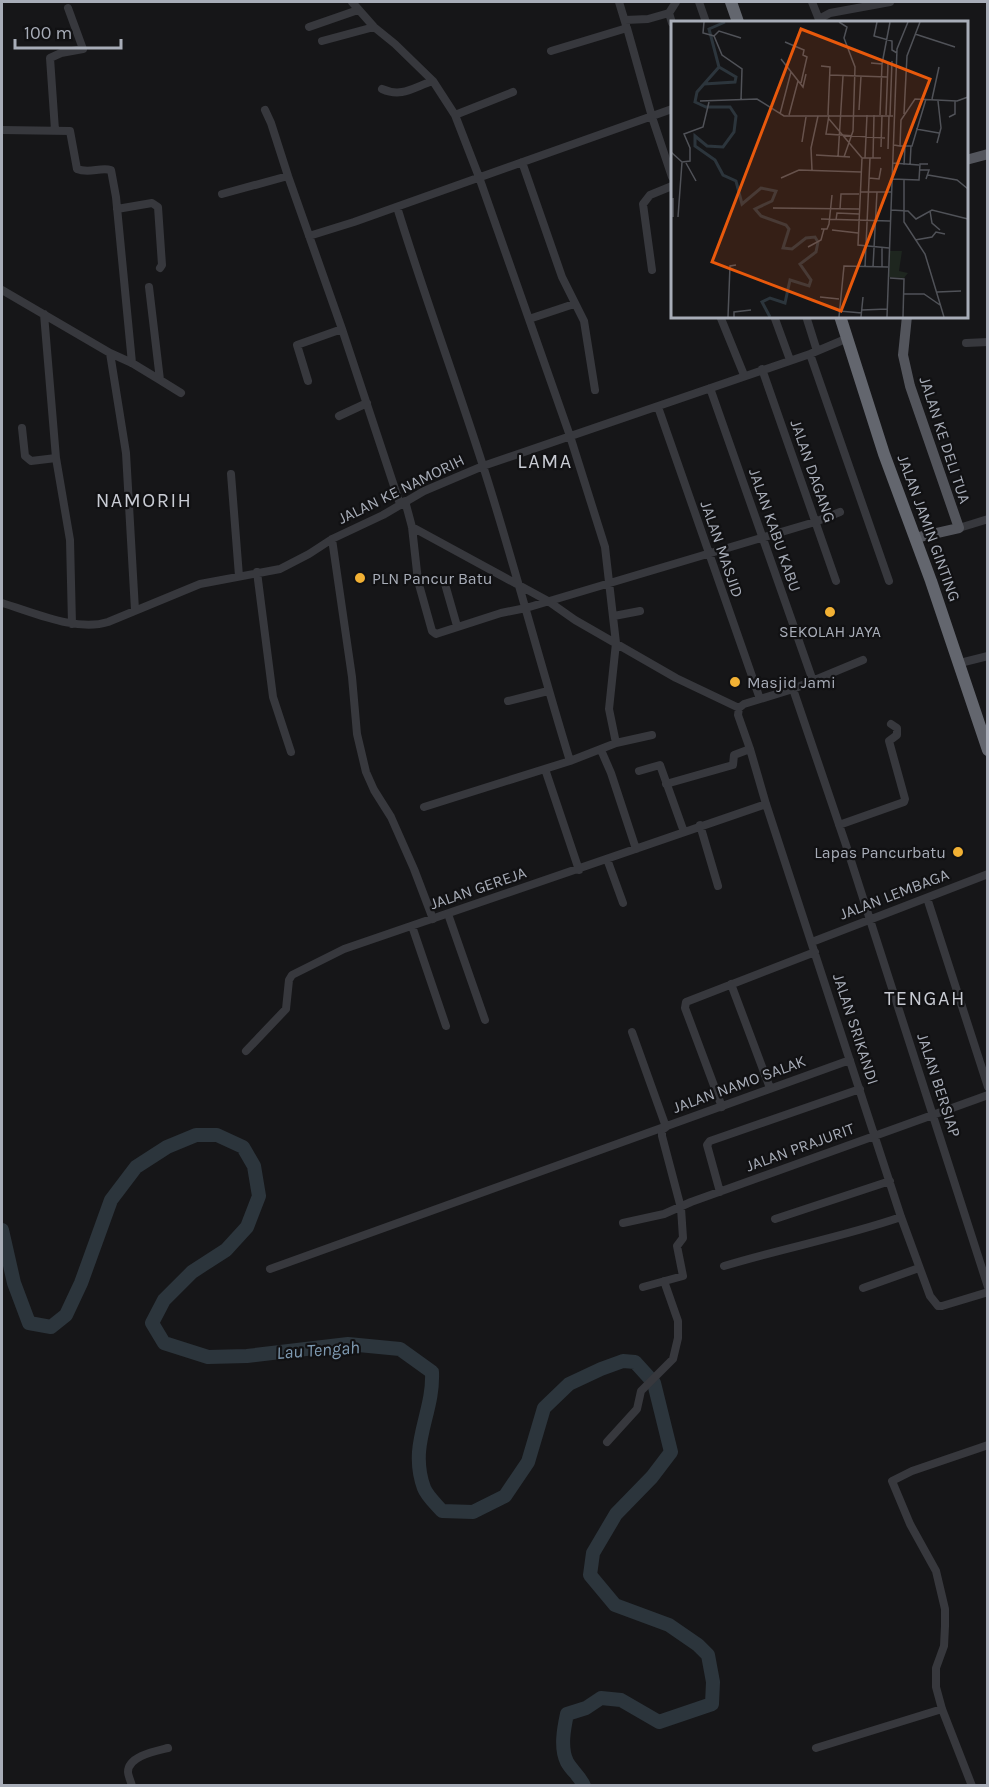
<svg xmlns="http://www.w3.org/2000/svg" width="989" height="1787" viewBox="0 0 989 1787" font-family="Karla,sans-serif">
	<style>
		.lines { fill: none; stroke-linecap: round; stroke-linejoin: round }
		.river { stroke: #2c353c; stroke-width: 14 }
		.minor { stroke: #37383d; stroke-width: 8 }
		.major { stroke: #53555c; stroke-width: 10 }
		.highway { stroke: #63666e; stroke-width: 12 }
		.poi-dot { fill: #f2b134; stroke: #111113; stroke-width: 2 }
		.labels { text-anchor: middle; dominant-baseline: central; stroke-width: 4.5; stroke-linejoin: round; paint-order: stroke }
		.street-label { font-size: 16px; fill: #a8adb8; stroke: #111113 }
		.poi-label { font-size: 16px; fill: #a8adb8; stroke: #111113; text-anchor: start }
		.water-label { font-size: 18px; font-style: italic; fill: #7f9bb3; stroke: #111113 }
		.quarter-label { font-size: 20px; letter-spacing: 1.5px; fill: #c9ccd4; stroke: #111113 }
		.inset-river { fill: none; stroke: #2c353c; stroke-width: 3 }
		.inset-road { fill: none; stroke: #505258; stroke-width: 1.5 }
		.view { fill: #e8590c; fill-opacity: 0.15; stroke: #e8590c; stroke-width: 3 }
		.inset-edge { fill: none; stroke: #a8adb8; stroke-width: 3 }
	</style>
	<rect width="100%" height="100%" fill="#161618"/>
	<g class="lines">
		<path class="river" d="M2 1230 14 1283 29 1323 51 1327 66 1315 81 1283 111 1200 136 1167 167 1147 196 1135H217L243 1147 254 1166 259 1196 247 1227 226 1250 192 1272 164 1300 152 1323 164 1343 208 1357 247 1356 348 1344 400 1349 432 1372C434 1414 408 1444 424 1488 427 1496 436 1504 442 1511L473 1512 505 1496 528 1462 544 1408 569 1384 601 1369 623 1361 635 1362 654 1383 671 1452 652 1477 616 1514 593 1553 590 1575 615 1605 669 1625 698 1645 708 1655 713 1682 712 1704 659 1722 621 1700 601 1698 586 1708 567 1714C564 1728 560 1748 567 1762 572 1771 580 1776 584 1786"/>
		<path class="minor" d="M352 2 374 27 395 44 433 81 455 115 479 177 570 436 605 547 616 643 609 709 616 743
			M619 2 626 25
			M699 2 706 22
			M812 2 820 22
			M669 13 672 23
			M819 19 830 13 890 2
			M625 20 648 19 669 13 676 2
			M309 27 358 10
			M322 41 374 27
			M551 51 627 28 652 117 672 177
			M382 89C402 98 414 87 433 81
			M265 110 271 123 288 176
			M455 115 513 92
			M2 130 70 131 77 169C89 174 100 167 111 170L116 197 132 363
			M55 130 50 58 61 53 83 49 68 8
			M522 162 562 277 584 321 595 390
			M222 194 288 176 342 329 400 504
			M397 207C424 295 456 381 484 469 515 566 540 664 570 761
			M117 209 152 203 158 207 162 265 160 268
			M309 236 354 222 672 109
			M652 270 643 204 650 195 672 186
			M2 290 110 353 132 363 160 380 149 287
			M44 314 56 458 70 540 72 624
			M720 316 744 375
			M774 316 790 360
			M806 316 817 351
			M529 319 574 304
			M966 343 988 342
			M110 353 126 453 135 610
			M810 354 889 581
			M762 369 836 581
			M160 380 181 393
			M308 381 297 345 342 329
			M710 388 813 681
			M658 407 760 699
			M339 416 367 403
			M22 428 25 456 31 461 56 458
			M231 474 239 576
			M405 501 412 527 418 581 432 631 436 634 501 613 526 608 815 522 840 512
			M412 527 548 601 575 620 676 678 739 708 744 704 793 689 863 660
			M959 528 988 519
			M332 539 352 677 357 734 366 772 374 790 391 817 414 869 433 919
			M257 572 273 697 291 752
			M445 584 457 626
			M2 603C33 612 76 632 108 622L200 584 280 569 309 554 332 539 383 515 424 491 483 466 810 354 848 338
			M614 616 640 611
			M960 663 988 656
			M793 689 846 845 988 1287
			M508 701 548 691
			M739 708 738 715 750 749 766 804 901 1217 930 1296 938 1306H942L988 1292
			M601 750 611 773 636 849
			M545 769 579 870
			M639 771 660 765 684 832
			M666 784 733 765 734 755 750 749
			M424 807 570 761 616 743 652 735
			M700 825 718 886
			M839 825 904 802 905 799 889 741 897 735V728L891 724
			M607 859 623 903
			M927 898 988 1087
			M448 914 485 1020
			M412 926 446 1026
			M812 942 988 874
			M731 984 770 1088
			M632 1032 666 1127
			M246 1051 286 1009 289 980 292 975 344 949 766 804
			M722 1107 685 1008 686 1002 815 952
			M720 1192 707 1145 710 1141 860 1089
			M775 1219 890 1181
			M623 1223 664 1214 691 1202 988 1095
			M724 1266C783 1248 843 1237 901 1217
			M270 1269 850 1060
			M643 1287 683 1276 677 1246 683 1238 681 1208 662 1136V1130L666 1127
			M863 1288 919 1268
			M607 1442 637 1409 641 1391 673 1359 678 1338V1321L664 1281
			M816 1748 942 1709
			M132 1786C131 1781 128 1776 128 1772 128 1756 156 1751 168 1748
			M972 1786 942 1709 936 1687V1668L944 1646 945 1626V1609L936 1571 910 1524 892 1481 912 1471 988 1445"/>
		<path class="major" d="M966 160 988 154
			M907 316 903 355 910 386 959 528 915 538"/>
		<path class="highway" d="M731 2 738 22
			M840 316 884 454 931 581 988 750"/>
	</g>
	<g class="poi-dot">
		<circle cx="360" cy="578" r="6"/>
		<circle cx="830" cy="612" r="6"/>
		<circle cx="735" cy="682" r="6"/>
		<circle cx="958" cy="852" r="6"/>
	</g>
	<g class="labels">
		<g class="street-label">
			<text transform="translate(945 440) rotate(72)">JALAN KE DELI TUA</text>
			<text transform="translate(813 471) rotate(71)">JALAN DAGANG</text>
			<text transform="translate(401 489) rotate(-26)">JALAN KE NAMORIH</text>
			<text transform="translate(929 528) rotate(70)">JALAN JAMIN GINTING</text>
			<text transform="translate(775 530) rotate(71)">JALAN KABU KABU</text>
			<text transform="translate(722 549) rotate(71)">JALAN MASJID</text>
			<text transform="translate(478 888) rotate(-19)">JALAN GEREJA</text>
			<text transform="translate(894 894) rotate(-21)">JALAN LEMBAGA</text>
			<text transform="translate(856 1029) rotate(72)">JALAN SRIKANDI</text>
			<text transform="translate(739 1084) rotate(-20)">JALAN NAMO SALAK</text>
			<text transform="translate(939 1085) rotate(72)">JALAN BERSIAP</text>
			<text transform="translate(800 1147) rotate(-20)">JALAN PRAJURIT</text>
		</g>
		<g class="poi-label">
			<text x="372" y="578">PLN Pancur Batu</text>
			<text x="830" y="631" text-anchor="middle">SEKOLAH JAYA</text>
			<text x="747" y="682">Masjid Jami</text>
			<text x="946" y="852" text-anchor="end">Lapas Pancurbatu</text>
		</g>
		<g class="water-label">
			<text transform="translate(318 1350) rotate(-4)">Lau Tengah</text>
		</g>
		<g class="quarter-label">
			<text x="545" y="461">LAMA</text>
			<text x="144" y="500">NAMORIH</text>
			<text x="925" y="998">TENGAH</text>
		</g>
	</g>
	<g transform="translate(671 21)">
		<rect width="297" height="297" fill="#161618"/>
		<path d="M219 230H231L228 250 237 252 233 257 218 256Z" fill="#1e261f"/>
		<path class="inset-river" d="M54 1 38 8 48 46 26 71 24 81 35 86H59L65 95 63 111 52 126 36 125 24 115V125L44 139 52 154 65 160 71 183 90 167 105 170 101 180 84 188 90 195 115 204 118 208 112 227 121 228 135 217 144 216 147 221 145 231 129 243 140 259 138 265 119 259 114 282 99 277 91 281 99 296M33 63 64 61 65 56 48 46"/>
		<path class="inset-road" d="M33 1 32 12 43 15 51 34 71 48 70 79M168 1 176 6 173 17 184 46 182 110 173 136M206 1 203 15 221 20V29L226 32M244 13 284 26M43 15 48 10 70 17M114 21 133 29 132 34 136 36 130 62M110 38 132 66 135 53M200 42 211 43 209 94M211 43 219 1M150 45 159 46 157 94M159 54 216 56M261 78 268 46M29 80 86 78 113 95H222M188 89 190 55M109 93 120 51M233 93 236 35 249 1M118 94 127 60M158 94 155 113 214 117M215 94 217 43M219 95 221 40M278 96 284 93V80M158 98 191 137H210M245 108 268 112M131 121 135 96M266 122 270 107 267 80M223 124 229 125 230 99 244 78 286 80 297 76M229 125H241L255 78M210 126 211 94M217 128 218 95M0 131 11 141 19 140V127L13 113 32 106 38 81M145 134 179 136M167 136 172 55M191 137 187 224 218 227M194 137 196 94M202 137 203 94M15 142 25 160M222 142 248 144M233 144 234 125M239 144 240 125M141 149 140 127 147 95M249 149H258L255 158M257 154 286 159 297 168M110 157 128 149 190 151M198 157 208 158 210 147M221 158 248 159 249 143H257M233 159V201L254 233 273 296M189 171H221M102 187 188 188M169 188 170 173H188M220 189 237 190 245 198 261 189 297 198M259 190 261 202 269 209M2 196V177M7 196 11 141M150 198 219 200M165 199 166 192 188 193M150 208H156L158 203 161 174M161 209 187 212M244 219 261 216 265 211 274 213M137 226 150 219 153 208M194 246 199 137M202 246 206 171M211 246V227M219 257 233 258 232 296M266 271 290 270M232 273H253L269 284M149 276 168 278M191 289 216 288M168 290 191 292M57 296 59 245 65 244M63 296V291L80 289M168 296 173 245 217 246M190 296 192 276M216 296 226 28 237 1"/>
		<path class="view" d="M130 8 259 58 170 290 41 241Z"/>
		<rect width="297" height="297" class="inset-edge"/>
	</g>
	<rect width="989" height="1787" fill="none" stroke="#a8adb8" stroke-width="6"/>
	<path d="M15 39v9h106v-9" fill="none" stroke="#a8adb8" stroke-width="3"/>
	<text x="24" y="39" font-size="18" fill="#a8adb8" stroke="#111113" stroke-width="4.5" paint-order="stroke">100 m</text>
</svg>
